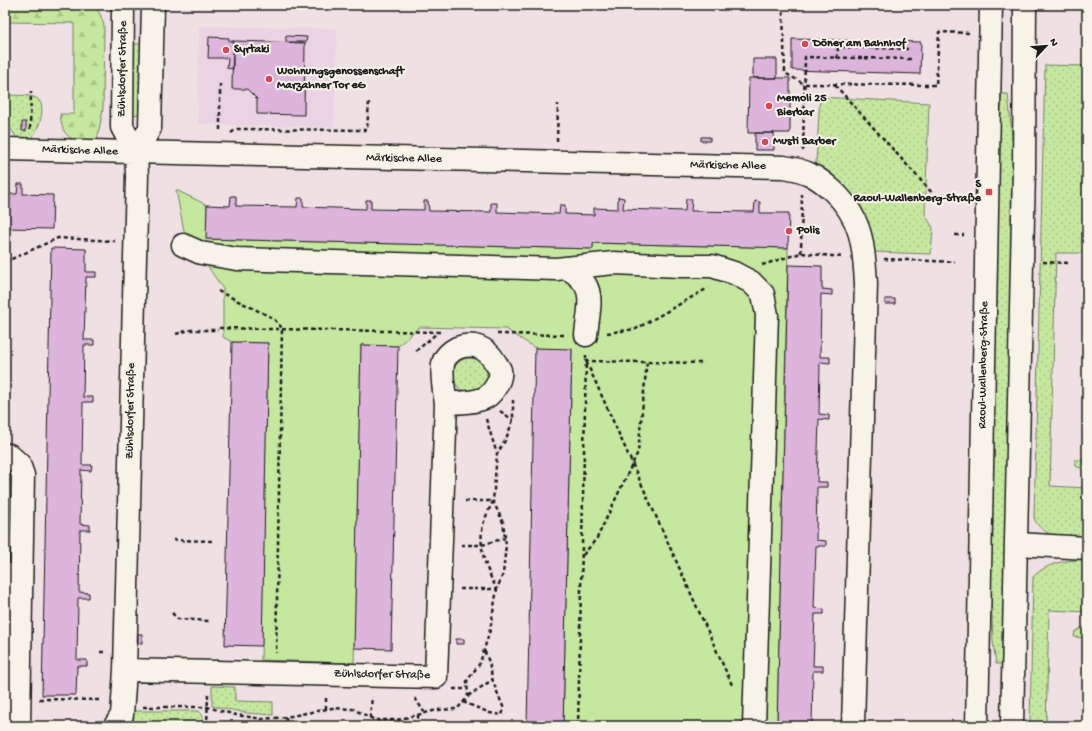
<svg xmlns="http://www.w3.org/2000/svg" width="1092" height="731" viewBox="0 0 1092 731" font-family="'Gochi Hand',sans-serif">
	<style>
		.built { fill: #ead3e2 }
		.grass { fill: url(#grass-dots); stroke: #71825e }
		.forest { fill: url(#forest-firs); stroke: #71825e }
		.park { fill: #c6e7a0; stroke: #71825e }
		.building { fill: #ddb5dc; stroke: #1c1c1c }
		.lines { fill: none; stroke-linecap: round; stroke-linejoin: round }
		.minor-casing { stroke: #1c1c1c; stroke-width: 25 }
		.major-casing { stroke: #1c1c1c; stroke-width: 25 }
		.path { stroke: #1c1c1c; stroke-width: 2.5; stroke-dasharray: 4 3; stroke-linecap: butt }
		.minor { stroke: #f7f3e8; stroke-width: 22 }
		.major { stroke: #f7f3e8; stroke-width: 22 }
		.poi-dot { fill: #d1495b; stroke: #f7f3e8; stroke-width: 1.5 }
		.labels { text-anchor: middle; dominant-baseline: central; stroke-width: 4; stroke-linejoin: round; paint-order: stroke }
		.poi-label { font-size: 12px; font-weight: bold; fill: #1c1c1c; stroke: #f7f3e8; text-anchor: start }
		.street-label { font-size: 12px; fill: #1c1c1c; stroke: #f7f3e8 }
	</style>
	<defs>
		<pattern id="grass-dots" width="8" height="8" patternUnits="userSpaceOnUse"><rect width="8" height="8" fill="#c6e7a0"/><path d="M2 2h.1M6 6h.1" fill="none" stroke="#aac689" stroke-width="1.8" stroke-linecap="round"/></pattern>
		<pattern id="forest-firs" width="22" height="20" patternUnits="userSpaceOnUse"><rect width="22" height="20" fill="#c6e7a0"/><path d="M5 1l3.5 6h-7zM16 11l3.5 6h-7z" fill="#aac689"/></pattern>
	</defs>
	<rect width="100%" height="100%" fill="#efe0e4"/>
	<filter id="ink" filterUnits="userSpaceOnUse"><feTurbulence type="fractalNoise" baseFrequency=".025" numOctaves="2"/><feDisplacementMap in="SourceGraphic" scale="8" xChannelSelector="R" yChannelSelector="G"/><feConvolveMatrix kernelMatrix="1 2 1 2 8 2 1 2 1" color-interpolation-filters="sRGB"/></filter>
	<g filter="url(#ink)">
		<path class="built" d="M199 26 337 29 334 127 198 124Z"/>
		<path class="grass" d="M134 44H142L140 114 132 115Z
			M1045 65 1087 66V253H1056L1050 486 1087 488V539C1069 538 1042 539 1034 518Z
			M1001 94H1008L1015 169 1005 664H996L993 642 990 569Z
			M8 95C16 96 28 94 36 98 48 103 39 130 32 137L19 141 10 128 5 125V98Z
			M820 97 929 103 925 214 933 228 931 254 873 252 846 190 816 164Z
			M453 375a17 17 0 1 1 34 0a17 17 0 1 1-34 0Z
			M1074 460H1087V469L1077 467Z
			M5 468 10 471 15 478 17 565H5Z
			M1087 559V612L1049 610 1046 726H1030L1033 577C1049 561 1066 561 1087 559Z
			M1081 628H1087V726H1084L1086 638 1074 637 1075 632Z
			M212 686 235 687V701L273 702V715L247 713 212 706Z
			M129 711H199L203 716V726H124Z"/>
		<path class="forest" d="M5 5 95 6 100 14 104 25 103 109 97 141C72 141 63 141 60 114H74V23L5 22Z"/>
		<path class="park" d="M176 190 207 205V239L593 249V243L788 248 777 726H563L572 350 535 348 506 329 419 327 398 346 361 345 354 663 261 660 268 343 232 342 223 337V289L184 231Z
			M5 293H7L5 365Z"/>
		<path class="building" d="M286 36 307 37 306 42H286Z
			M209 37 229 38V41H233V69L227 68 228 58H208Z
			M792 39 921 42 920 74 792 70Z
			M233 41 305 43 304 115 257 114V99L247 89H232Z
			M753 59H777V78H753Z
			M749 78H790V133H748Z
			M22 122H26V131H22Z
			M755 133H774V150H755Z
			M701 137H710V141H701Z
			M18 184H23V194L53 195 52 229 5 228V194H17Z
			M231 196H236V206L297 207 298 198H303V207L366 209V200H371V209L424 210V201H428L429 211 491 212V203H497V212L559 214 560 205H565V214L594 215V208L618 209V197L624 198 623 209 685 211 686 199H692L691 211 754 212 755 201 760 202V213H789L788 248 593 243V249L206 239 207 205 230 206Z
			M51 248 86 249V272H96V277H86L84 340H94V345H84L83 397H93V402H83L82 465H92L91 471 81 470 80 524 90 525V530H80L79 592 89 593V598H78L77 660H87V666H77L76 695H42Z
			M788 265 822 266V289L832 290V295L821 294 820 357H830V363L820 362 819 414 829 415V420L819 419 817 482H827V487H817L816 540 826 541V546H816L814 608 824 609V614H815L813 666H823V671H813L812 726H777Z
			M885 299H895V304H885Z
			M232 342 268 343 262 646 225 645Z
			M361 345 398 346 391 649 354 648Z
			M535 348 572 349 563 726H527Z
			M138 634H142V643H138Z
			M456 639H464V644H456Z"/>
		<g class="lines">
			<g class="minor-casing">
				<path id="minor" d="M5 149 784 167C805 170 817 176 833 191 862 218 864 246 866 284L853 726
					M136 153 150 128 153 5
					M183 245 201 253 237 259 556 269 614 263 680 266H712L734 273 751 282 763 294 767 315 754 726
					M567 268C598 286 589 304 586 335
					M5 455H9L19 464 23 475 21 597 5 574
					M1017 544 1087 548
					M125 670 436 677 446 403C444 391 441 377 443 364 444 357 451 351 457 348 473 342 486 347 495 362 496 364 499 367 500 370 502 380 492 396 482 399 471 403 457 403 446 403
					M19 726 21 597
					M115 726 122 715 125 670 137 175 136 153 122 127 123 5"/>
			</g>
			<g class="major-casing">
				<path id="major" d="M977 726 991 5
					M1012 726 1024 170 1025 5"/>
			</g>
			<path class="path" d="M783 12 785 73 804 84 936 85 939 32 970 33
				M837 58 838 47 911 49
				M220 84V133
				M835 85 934 195 965 198
				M30 129 31 91
				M231 133 237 129 367 130 369 102
				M557 141 558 104
				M803 151 805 57 911 59
				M955 235H964
				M801 253 802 194
				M884 259 955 262
				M5 262 58 238 115 241
				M1043 262 1071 263
				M762 265 801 253 843 257
				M218 291 273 318 282 328 276 653
				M219 328 442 332
				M607 333 636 329 708 288
				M176 334 189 330H218
				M497 334 566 335
				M416 351 437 333
				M586 355V361L733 687
				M500 411 513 420
				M486 419 497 454
				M173 540 213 541
				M461 545H482L505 538
				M583 555 597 538 638 452 647 361
				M460 589H497C486 570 478 547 483 525 485 517 490 508 493 501H464
				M172 613 178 619 210 621
				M100 652H105
				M453 689H467
				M468 696 492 680
				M415 698 424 712
				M39 699 102 700
				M463 702 490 713 502 715 504 709 493 682 489 662 484 650
				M143 707H207L236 715 263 719 286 717 332 708 353 709 375 720H397L437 710 457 709 468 697 467 681 480 663 484 650 490 630 497 589 503 574 506 545 503 522 493 501 497 454 506 439 513 420V400
				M326 709V696
				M286 717V726
				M370 718 372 697
				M207 726 208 693
				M418 726V714
				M578 726 586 361 704 363"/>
			<use href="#minor" class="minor"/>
			<use href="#major" class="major"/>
		</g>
	</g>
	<g class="poi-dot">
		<circle cx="805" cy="44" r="4"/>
		<circle cx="226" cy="50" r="4"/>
		<circle cx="269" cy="79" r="4"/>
		<circle cx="769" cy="106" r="4"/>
		<circle cx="765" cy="142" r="4"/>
		<rect x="985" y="188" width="8" height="8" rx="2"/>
		<circle cx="789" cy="231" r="4"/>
	</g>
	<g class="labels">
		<g class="poi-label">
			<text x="813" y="44">Döner am Bahnhof</text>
			<text x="234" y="50">Syrtaki</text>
			<text x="277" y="72">Wohnungsgenossenschaft<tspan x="277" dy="14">Marzahner Tor eG</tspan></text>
			<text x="777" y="99">Memoli 25<tspan x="777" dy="14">Bierbar</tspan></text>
			<text x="773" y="142">Musti Barber</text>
			<text x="981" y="185" text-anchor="end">S<tspan x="981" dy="14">Raoul-Wallenberg-Straße</tspan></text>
			<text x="797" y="231">Polis</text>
		</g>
		<g class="street-label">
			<text transform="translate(123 69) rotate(-89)">Zühlsdorfer Straße</text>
			<text transform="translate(80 151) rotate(2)">Märkische Allee</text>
			<text transform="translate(404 159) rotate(1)">Märkische Allee</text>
			<text transform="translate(728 166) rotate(1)">Märkische Allee</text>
			<text transform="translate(984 365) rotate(-89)">Raoul-Wallenberg-Straße</text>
			<text transform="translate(131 411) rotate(-89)">Zühlsdorfer Straße</text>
			<text transform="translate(382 675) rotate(1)">Zühlsdorfer Straße</text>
		</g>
	</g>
	<rect width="1092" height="731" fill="none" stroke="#f7f3e8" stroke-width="20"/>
	<rect x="10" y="10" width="1072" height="711" fill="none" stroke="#1c1c1c" stroke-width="1.5" filter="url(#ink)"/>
	<g transform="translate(1046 46) rotate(64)" stroke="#f7f3e8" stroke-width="3" paint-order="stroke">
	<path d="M0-3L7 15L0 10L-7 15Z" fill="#1c1c1c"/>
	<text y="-6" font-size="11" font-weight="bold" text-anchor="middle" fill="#1c1c1c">N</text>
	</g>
</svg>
